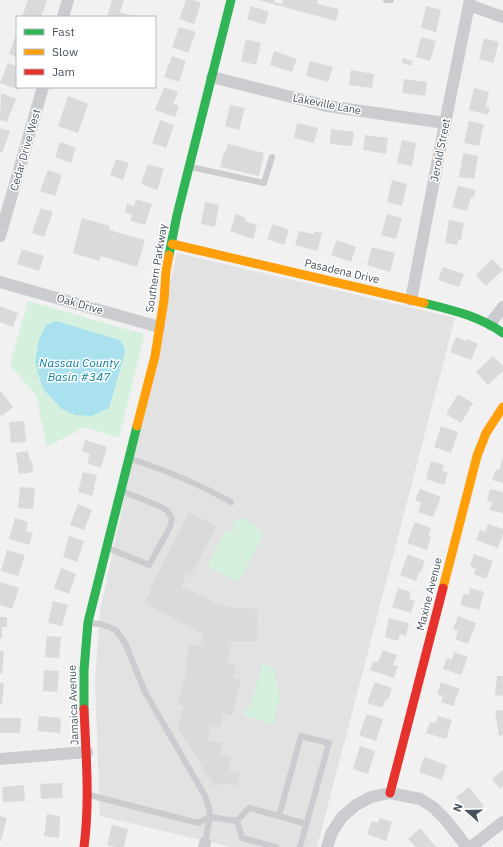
<svg xmlns="http://www.w3.org/2000/svg" width="503" height="847" viewBox="0 0 503 847" font-family="'IBM Plex Sans',sans-serif">
	<style>
		.education { fill: #e3e2e3 }
		.green { fill: #d5f0df }
		.water { fill: #a9e1ef }
		.building { fill: #dadadb }
		.lines { fill: none; stroke-linecap: round; stroke-linejoin: round }
		.lane { stroke: #cacccf; stroke-width: 6 }
		.street { stroke: #cacccf; stroke-width: 12 }
		.fast { stroke: #30b455; stroke-width: 9 }
		.slow { stroke: #ff9f0a; stroke-width: 9 }
		.jam { stroke: #e5322d; stroke-width: 9 }
		.labels { text-anchor: middle; dominant-baseline: central; stroke-width: 3; stroke-linejoin: round; paint-order: stroke }
		.street-label { font-size: 11px; fill: #47535e; stroke: #fff }
		.water-label { font-size: 12px; font-style: italic; fill: #0b819e; stroke: #fff }
	</style>
	<rect width="100%" height="100%" fill="#f1f1f1"/>
	<path class="education" d="M177 253 455 318 317 847H231L100 816 95 680 100 611Z"/>
	<path class="green" d="M28 301 143 334 144 337 119 438 84 427 47 447 36 396 10 365Z
		M244 518 264 533 239 582 207 566 225 532 235 529 233 521Z
		M262 664 273 667 280 699 273 724 244 716 247 708H250Z"/>
	<path class="water" d="M56 321 120 340 123 345 125 352 109 408 92 416 75 415 62 409 43 389 35 362 39 340 46 325Z"/>
	<path class="building" d="M28 0H47L41 17H22Z
		M112 0H124L120 12 136 17H107Z
		M186 0H194L201 3 194 24 179 19Z
		M258 0H275L274 2 282 4 283 0H318L317 4 339 9 336 21Z
		M251 6 269 12 265 25 247 19Z
		M426 6 441 10 436 32 421 28Z
		M179 27 196 32 188 53 172 47Z
		M16 35H17V57L9 54Z
		M421 37 436 41 430 61 416 57Z
		M484 38 499 42 493 63 479 59Z
		M246 39 261 43 256 65 241 61Z
		M274 51 297 59 292 72 270 65Z
		M172 56 186 61 179 82 164 77Z
		M403 58 413 61 411 66 402 63Z
		M310 61 333 67 328 82 306 76Z
		M8 63 17 66V87H20L19 90 0 83Z
		M351 70 374 74 372 88 349 85Z
		M404 79 427 82 425 96 402 93Z
		M164 87 178 92 173 104 179 106 175 117 155 110Z
		M474 88 489 92 486 107 490 108 488 115 469 110Z
		M1 93 16 99 7 122 0 120Z
		M68 96 88 104 78 133 58 126Z
		M230 105 245 108 239 130 225 126Z
		M160 120 174 125 166 148 152 143Z
		M469 121 484 124 479 146 464 143Z
		M297 123 318 128 314 143 294 138Z
		M0 128 10 131 2 153 0 152Z
		M331 129 354 132 352 146 330 144Z
		M365 135 388 138 386 154 363 150Z
		M402 140 416 143 412 166 397 163Z
		M60 142 76 148 71 163 55 157Z
		M228 144 264 153 259 176 220 167 224 152H225Z
		M463 153 478 156 474 179 459 177Z
		M116 159 129 163 123 180 110 175Z
		M148 164 164 169 157 190 141 184Z
		M48 170 62 175 55 196 40 191Z
		M392 180 407 184 402 206 387 202Z
		M458 186 476 190 474 197H471L467 211 452 207Z
		M136 199 152 204 145 225 130 221 132 215 125 212 127 204 134 206Z
		M205 202 219 205 215 227 201 224Z
		M41 208 53 212 44 237 32 233Z
		M236 214 246 218 245 221 257 225 253 239 230 231Z
		M387 214 402 218 396 239 381 235Z
		M82 218 110 226 109 230 145 240 137 267 101 256 99 261 73 253Z
		M449 220 464 223 461 240H458L457 245 445 243Z
		M273 224 289 230 284 245 267 239Z
		M299 231 314 234V231L322 233 317 251 295 245Z
		M337 240 356 247 351 262 331 255Z
		M372 247 395 253 390 272 367 265Z
		M22 249 44 256 39 271 17 264Z
		M492 259 503 270 486 286 476 275Z
		M443 267 464 274 459 287 438 280Z
		M0 306 18 313 13 327 0 322Z
		M456 337 466 341 467 339 478 344 471 360 450 352Z
		M493 356 503 366V371L488 385 476 372Z
		M0 390 13 407 2 416 0 414Z
		M458 394 473 403 461 423 446 414Z
		M24 421 26 442 11 443 9 422Z
		M441 426 458 432 451 453 434 447Z
		M85 440 107 447 101 468 87 463 90 454 82 451Z
		M28 451 30 461H32L33 472 19 474 16 453Z
		M503 457V483L492 480 496 469 499 470Z
		M431 461 444 465 442 471 448 473 444 485 426 479Z
		M83 472 97 475 92 496 78 492Z
		M20 487 35 488 33 509 18 508Z
		M420 489 441 497 433 517 418 512 421 503 415 500Z
		M490 489 503 492V513L490 510 492 502 487 501Z
		M78 504 92 510 84 530 70 525Z
		M189 512 217 526 191 575 188 573 181 586 218 604 233 608 258 609 257 641H232L227 662 236 664 233 678 241 680 232 716 224 713 220 727 211 725 208 740 222 743 220 755 231 758 229 770 240 773 237 786 223 783 215 787 178 728 184 706 178 705 188 663 185 662 190 644 200 647 203 634 144 603 152 587 151 586Z
		M15 518 28 522 26 531 33 533 29 545 9 539Z
		M415 522 431 528 428 536 431 537 427 550 407 543Z
		M488 524 503 529V534L498 548 476 540 480 530 485 532Z
		M69 536 84 541 77 562 63 557Z
		M7 550 25 555 18 576 1 571Z
		M408 554 425 561 421 572H419L416 581 400 575Z
		M474 554 493 561 486 579 474 574 476 569 470 566Z
		M61 568 76 574 69 594 54 588Z
		M0 582 19 588 12 609 0 605Z
		M398 588 411 592 409 599 415 601 411 613 392 607Z
		M470 588 484 592 479 610 460 605 464 593 468 595Z
		M53 601 68 605 62 626 48 623Z
		M458 616 476 623 468 644 455 639 458 631 453 629Z
		M0 617H7V627H2V639L0 638Z
		M389 618 409 623 406 636 400 634 398 641 385 637Z
		M47 636 61 637 59 658 45 657Z
		M383 650 397 655 393 665 398 666 394 678 370 670 373 661 378 662Z
		M0 651H4L2 674 0 673Z
		M454 652 468 657 461 675 443 669 447 658 452 660Z
		M44 670 59 671 57 692 43 691Z
		M497 676H503V696L495 695Z
		M375 682 392 688 388 700 386 699 382 708 367 703Z
		M441 682 460 689 453 706 441 702 443 696 437 694Z
		M0 683H4L2 704H0Z
		M503 710V735L499 736 495 711Z
		M367 714 383 719 376 741 359 735Z
		M39 716 61 718 60 733 37 731Z
		M438 716 452 720 446 739 426 733 430 722 435 723Z
		M0 718H21L20 733H0Z
		M360 746 375 751 368 774 353 769Z
		M424 757 447 765 442 780 419 772Z
		M503 770V786L500 789 492 779Z
		M62 783 63 798 41 799 40 784Z
		M24 785 25 801 3 802 2 787Z
		M469 787 484 806 472 816 456 797Z
		M47 814 60 816 59 838 44 836Z
		M0 816 7 818 1 841H0Z
		M380 818 392 822 386 841 367 834 372 821 378 823Z
		M112 825 128 829 124 847H115L107 845Z
		M420 828 436 847H416L408 839Z"/>
	<g class="lines">
		<path class="lane" d="M386 0H391
			M191 167 264 183 272 157
			M131 459C166 470 199 484 231 502
			M108 548 149 565 170 527 172 519 168 511 159 506 122 491
			M89 795 198 823 210 817 209 808 205 796 145 692 125 643 116 630 101 624 89 623
			M279 816 306 824
			M237 821 249 808 279 816 301 736 329 743 300 847
			M237 821 242 838 276 847
			M205 843 210 817 237 821"/>
		<path class="street" d="M469 5 503 17
			M63 17 68 0
			M212 77 327 106 445 123
			M0 236 43 87
			M0 282 159 327
			M411 300 445 123 470 0
			M490 324 503 307
			M0 759 87 752
			M204 847 205 843
			M327 847 332 832 342 817 356 805 371 797 390 793 420 799 433 807 445 819 467 847
			M471 847 503 822"/>
		<path class="fast" d="M169 255 177 215 231 0
			M424 303C452 310 479 316 503 333
			M84 709V670L88 622 137 426"/>
		<path class="slow" d="M172 244 424 303
			M137 426 155 356 164 300 166 271 169 255
			M443 588 477 456 486 433 503 407"/>
		<path class="jam" d="M84 709C86 755 90 801 84 847
			M390 793 443 588"/>
	</g>
	<g class="labels">
		<g class="street-label">
			<text transform="translate(327 104) rotate(11)">Lakeville Lane</text>
			<text transform="translate(25 150) rotate(-74)">Cedar Drive West</text>
			<text transform="translate(440 150) rotate(-79)">Jerold Street</text>
			<text transform="translate(156 268) rotate(-81)">Southern Parkway</text>
			<text transform="translate(342 271) rotate(13)">Pasadena Drive</text>
			<text transform="translate(80 304) rotate(16)">Oak Drive</text>
			<text transform="translate(429 594) rotate(-76)">Maxine Avenue</text>
			<text transform="translate(73 705) rotate(-92)">Jamaica Avenue</text>
		</g>
		<g class="water-label">
			<text x="79" y="362">Nassau County<tspan x="79" dy="14">Basin #347</tspan></text>
		</g>
	</g>
	<rect x="16" y="16" width="140" height="72" fill="#ffffff" stroke="#b5babf"/>
	<rect x="24" y="29" width="20" height="6" fill="#30b455" stroke="#b5babf"/>
	<text x="52" y="36" font-size="12" fill="#47535e">Fast</text>
	<rect x="24" y="49" width="20" height="6" fill="#ff9f0a" stroke="#b5babf"/>
	<text x="52" y="56" font-size="12" fill="#47535e">Slow</text>
	<rect x="24" y="69" width="20" height="6" fill="#e5322d" stroke="#b5babf"/>
	<text x="52" y="76" font-size="12" fill="#47535e">Jam</text>
	<g transform="translate(467 811) rotate(290)" stroke="#ffffff" stroke-width="3" paint-order="stroke">
	<path d="M0-3L7 15L0 10L-7 15Z" fill="#47535e"/>
	<text y="-6" font-size="11" font-weight="bold" text-anchor="middle" fill="#47535e">N</text>
	</g>
</svg>
